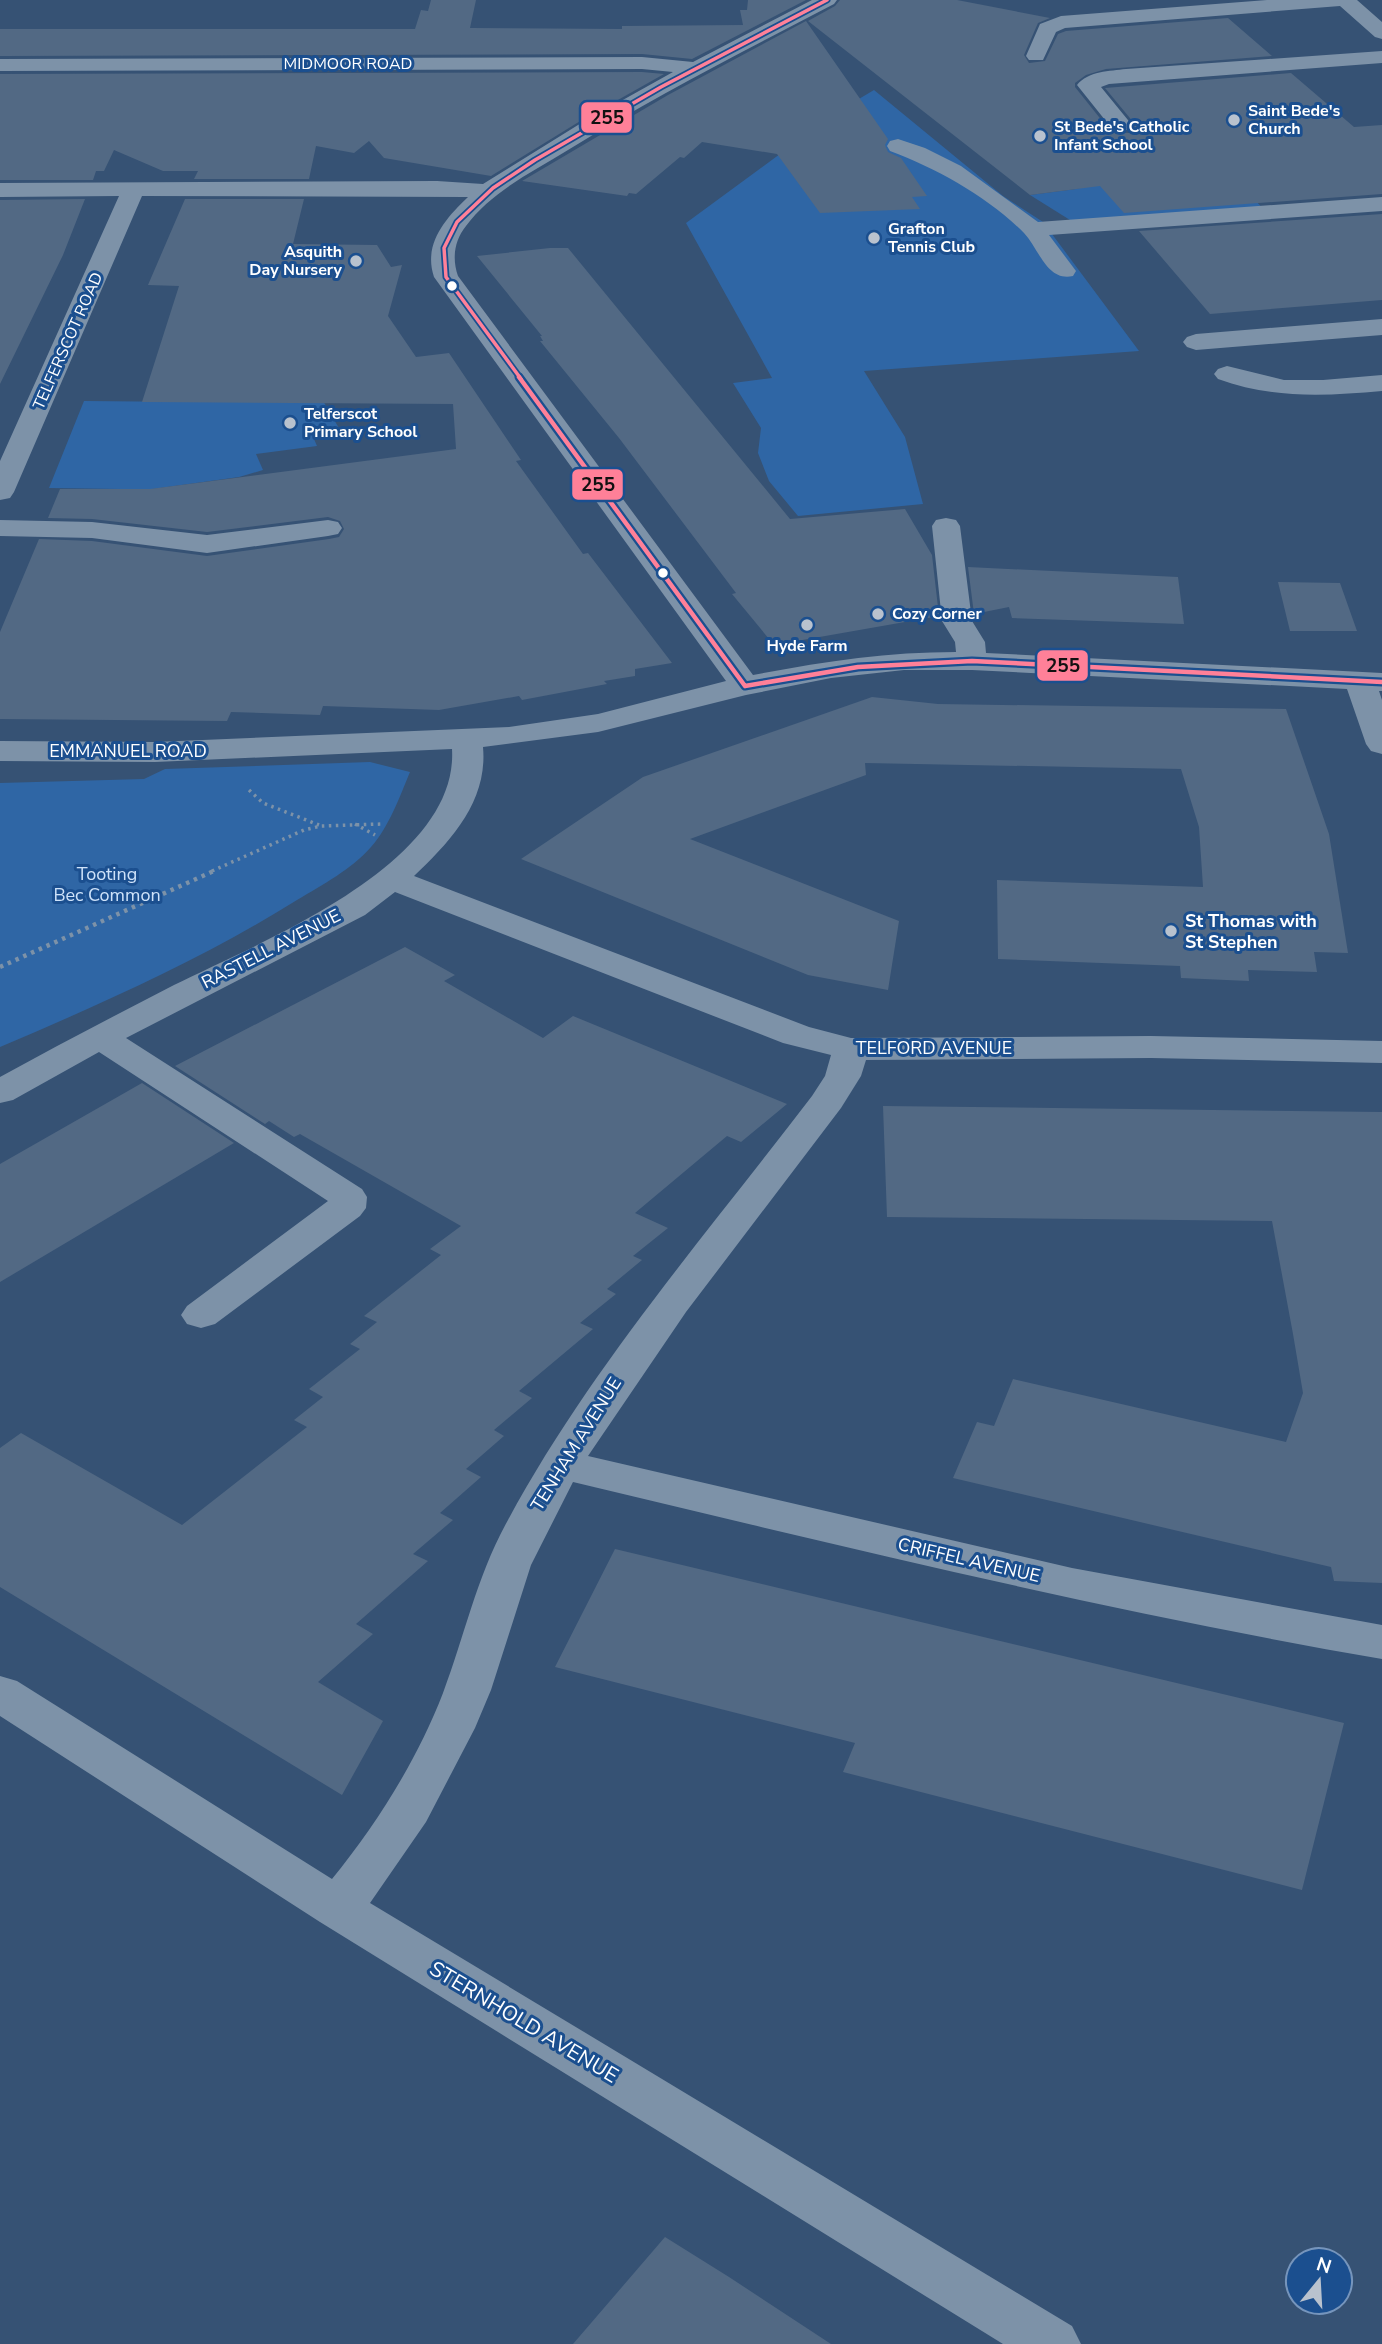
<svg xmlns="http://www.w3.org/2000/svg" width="1382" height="2344" viewBox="0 0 1382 2344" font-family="'Nunito Sans',sans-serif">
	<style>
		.green { fill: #2f66a5 }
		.building { fill: #526984 }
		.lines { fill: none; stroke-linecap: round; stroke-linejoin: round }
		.path-far1 { stroke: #7d92a8; stroke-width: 3.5; stroke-dasharray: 2.5 4.5; stroke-linecap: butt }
		.path { stroke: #7d92a8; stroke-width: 4.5; stroke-dasharray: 3.5 5; stroke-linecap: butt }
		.minor { fill: #7d92a8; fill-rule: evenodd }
		.bus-1-far1-casing { stroke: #1b4f8f; stroke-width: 7 }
		.bus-1-casing { stroke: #1b4f8f; stroke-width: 9 }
		.bus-1-far1 { stroke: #ff8098; stroke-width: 3.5 }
		.bus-1 { stroke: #ff8098; stroke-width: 4.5 }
		.poi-dot { fill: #b9c2ce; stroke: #1b4f8f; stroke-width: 2.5 }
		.bus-dot { fill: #fff; stroke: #1b4f8f; stroke-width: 2.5 }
		.labels { text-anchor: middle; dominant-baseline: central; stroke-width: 6; stroke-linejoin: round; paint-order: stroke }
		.far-street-label { font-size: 16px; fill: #fff; stroke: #1b4f8f }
		.far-poi-label { font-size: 16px; font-weight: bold; fill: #fff; stroke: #1b4f8f; text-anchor: start }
		.street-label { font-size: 18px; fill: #fff; stroke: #1b4f8f }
		.park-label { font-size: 18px; fill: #cfe3fa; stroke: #1b4f8f }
		.poi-label { font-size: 18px; font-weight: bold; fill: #fff; stroke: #1b4f8f; text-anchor: start }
		.near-street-label { font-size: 21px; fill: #fff; stroke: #1b4f8f }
		.line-badge { stroke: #1b4f8f; stroke-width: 2.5 }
		.pale-badge-label { font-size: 19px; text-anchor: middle; font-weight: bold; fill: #111 }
	</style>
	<rect width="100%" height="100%" fill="#365274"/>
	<path class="green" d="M874 90 1003 196 1043 222 1139 351 864 371 905 437 923 504 798 516 769 481 758 453 761 428 733 383 772 378 686 223 837 112Z
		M1211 151 1265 211 1078 225 1030 195 1076 189Z
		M319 394 343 435 314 439 317 446 256 454 263 470 239 477 124 493 120 489 49 488 84 401 194 402Z
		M370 762 410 772C400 796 389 827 371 847 352 869 322 885 297 900 203 959 101 1004 0 1047V783L144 779 165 769Z"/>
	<path class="building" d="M431 0H476L470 28 622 29V26L743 25 740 10H747L748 0H806L692 59 642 54 0 56V29H415L421 10 428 11Z
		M840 0H957L1050 18 1038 23 1024 55 1029 63 1045 61 1058 34 1066 31 1228 18 1272 56 1106 69 1086 75 1075 83V87L1111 132 1129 133 1134 123 1105 88 1291 73 1354 127 1382 125V194L1124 213 1100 186 1030 195 808 21 835 6Z
		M806 21 888 139 885 145 888 152 901 158 927 196 912 197 920 209 820 213 777 154 702 142 684 158 680 157 636 194 629 193 627 196 522 181 668 95Z
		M642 72 664 74 577 123 491 176 384 158 369 141 354 153 316 146 309 179H194L198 171H163L114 150 104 171H96L93 180H0V74Z
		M85 199 63 255 0 384V200Z
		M185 199H304L293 244 377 245 391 267 402 265 388 316 416 357 449 353 521 460 516 461 583 554 588 553 672 663 635 669V676L604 681 607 684 522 700 519 696 439 710 323 706 320 715 231 712 227 721 0 719V632L39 539 92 541 207 556 329 539 339 537 344 529 340 521 328 517 207 532 92 519 48 518 60 489H150L456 449 453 404 142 402 179 286 148 285Z
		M1382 214V300L1210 314 1139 231Z
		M550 248H568L790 519 905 509 932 555 939 616 774 645 732 594 736 593 619 438 540 341H543L540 336H542L477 256Z
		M968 567 1178 577 1184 624 1012 618 1009 607 974 614Z
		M1278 582 1340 583 1357 631H1290Z
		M872 697 938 704 1286 709 1329 834 1348 953 1314 952 1317 972 1248 970 1249 981 1181 978 1180 966 998 959 997 880 1203 887 1199 827 1181 769 865 763 866 775 690 839 899 921 888 990 808 975 521 859 643 777Z
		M405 947 455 975 444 981 543 1038 573 1016 787 1104 741 1142 727 1136 635 1213 668 1228 633 1256 642 1260 607 1289 616 1294 580 1323 593 1329 519 1391 532 1398 494 1430 504 1436 466 1469 481 1477 440 1513 453 1520 413 1554 428 1561 356 1624 373 1634 318 1682 383 1721 342 1795 0 1587V1448L21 1433 182 1525 307 1427 294 1420 323 1397 309 1389 360 1349 350 1344 377 1322 364 1316 441 1255 430 1249 461 1226 300 1134 294 1137 269 1121 265 1124 175 1066Z
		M142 1083 234 1143 0 1282V1164Z
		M883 1106 1382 1112V1583L1334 1581 1331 1567 953 1478 977 1422 994 1426 1013 1379 1286 1442 1303 1393 1293 1334 1272 1221 887 1217Z
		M615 1549 1344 1723 1302 1890 843 1772 855 1743 555 1667Z
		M665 2237 729 2277 831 2344H573Z"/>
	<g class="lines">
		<path class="path-far1" d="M249 790 263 803 319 825
			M355 824 375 835
			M212 871 304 830 321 826 382 824"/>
		<path class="path" d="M0 967 216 870"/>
		<path class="minor" d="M812 0H837L834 4C744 51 654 97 568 150 532 172 491 192 466 226 454 241 452 259 458 276L753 675C821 662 886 652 956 652L955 642 942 621 932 526 936 520 946 518 956 520 960 526 972 621 985 642 986 653 1382 673V691H1379L1382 700V754L1371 751 1366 744 1347 689 972 670H904L831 678 746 695 598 732 483 747C488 801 451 841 414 876L809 1027 851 1038 1151 1036 1382 1041V1063L1151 1058 866 1060 861 1076 841 1108 686 1312 588 1456 1072 1568 1382 1625V1659C1109 1612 841 1546 573 1482L531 1565 491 1690 475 1728 426 1822 370 1903 1072 2326 1081 2344H1003L320 1922 0 1716V1676L17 1681 332 1879C377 1824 417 1760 443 1693 465 1635 477 1575 508 1520 590 1368 707 1234 812 1096L825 1076 831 1055 783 1043 395 892 365 915 126 1038 362 1189 367 1197 366 1208 360 1216 215 1324 201 1328 187 1324 181 1315 187 1306 328 1201 99 1052 13 1100 0 1103V1077C58 1045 116 1015 174 985 260 942 459 865 452 749L155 762 0 761V741L155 742 509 727 598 714 726 681 434 277C423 244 445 219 468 197L142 196 14 492 10 498 0 500V461L119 196 0 197V183L437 181 483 184 578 125 673 72 642 69 0 71V59L642 57 693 62Z
			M1267 0H1357L1382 22V39L1375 37 1340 6 1065 28 1056 32 1043 60H1029L1026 56 1040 24 1061 16Z
			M1382 51V63L1109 84 1101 87 1132 125 1129 130H1113L1077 85C1088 71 1110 71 1126 69Z
			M898 139 925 148 961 166 1038 222 1382 197V211L1049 235 1076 271 1073 276C1047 282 1039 249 1024 233 988 197 938 169 890 151L887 146 890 141Z
			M1382 319V335L1196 350 1187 347 1183 342 1187 337 1196 334Z
			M1227 366 1284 380H1323L1382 375V391C1325 396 1273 399 1218 379L1214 374 1218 369Z
			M0 520 92 522 207 535 328 520 338 522 342 528 338 534 328 536 207 553 92 538 0 536Z"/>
		<g class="bus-1-far1-casing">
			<path id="bus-1-far1" d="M521 379 446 277 444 248 457 222 493 188 535 160 661 87 827 0"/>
		</g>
		<g class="bus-1-casing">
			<path id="bus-1" d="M519 377 745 686
				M745 686 858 667 972 661 1382 682"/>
		</g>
		<use href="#bus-1-far1" class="bus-1-far1"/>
		<use href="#bus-1" class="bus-1"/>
	</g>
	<g class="poi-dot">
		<circle cx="1234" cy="120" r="7"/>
		<circle cx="1040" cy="136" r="7"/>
		<circle cx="874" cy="238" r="7"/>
		<circle cx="356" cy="261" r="7"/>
		<circle cx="290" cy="423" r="7"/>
		<circle cx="878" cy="614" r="7"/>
		<circle cx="807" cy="625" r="7"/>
		<circle cx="1171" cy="931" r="7"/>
	</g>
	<g class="bus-dot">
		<circle cx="452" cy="286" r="6"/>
		<circle cx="663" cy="573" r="6"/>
	</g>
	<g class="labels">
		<g class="far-street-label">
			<text x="348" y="64">MIDMOOR ROAD</text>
			<text transform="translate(68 341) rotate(-66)">TELFERSCOT ROAD</text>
		</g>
		<g class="far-poi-label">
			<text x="1248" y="111">Saint Bede's<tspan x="1248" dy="18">Church</tspan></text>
			<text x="1054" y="127">St Bede's Catholic<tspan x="1054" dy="18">Infant School</tspan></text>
			<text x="888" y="229">Grafton<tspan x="888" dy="18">Tennis Club</tspan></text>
			<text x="342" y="252" text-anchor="end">Asquith<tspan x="342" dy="18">Day Nursery</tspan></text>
			<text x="304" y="414">Telferscot<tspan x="304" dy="18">Primary School</tspan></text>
			<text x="892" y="614">Cozy Corner</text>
			<text x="807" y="646" text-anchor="middle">Hyde Farm</text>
		</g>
		<g class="street-label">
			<text x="128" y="751">EMMANUEL ROAD</text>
			<text transform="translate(271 949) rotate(-27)">RASTELL AVENUE</text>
			<text x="934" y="1048">TELFORD AVENUE</text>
			<text transform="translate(576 1444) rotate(-58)">TENHAM AVENUE</text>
			<text transform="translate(969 1560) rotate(13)">CRIFFEL AVENUE</text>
		</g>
		<g class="park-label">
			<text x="107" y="874">Tooting<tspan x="107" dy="21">Bec Common</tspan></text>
		</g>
		<g class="poi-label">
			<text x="1185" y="921">St Thomas with<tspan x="1185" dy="21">St Stephen</tspan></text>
		</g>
		<g class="near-street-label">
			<text transform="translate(524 2022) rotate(31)">STERNHOLD AVENUE</text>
		</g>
	</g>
	<g class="line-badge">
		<rect x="580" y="101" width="53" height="33" rx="7" fill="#ff8098"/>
		<rect x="571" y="468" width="53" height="33" rx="7" fill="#ff8098"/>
		<rect x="1036" y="649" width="53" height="33" rx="7" fill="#ff8098"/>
	</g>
	<g class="pale-badge-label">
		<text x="607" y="124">255</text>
		<text x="598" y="491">255</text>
		<text x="1063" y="672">255</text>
	</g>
	<g transform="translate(1319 2281) rotate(18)"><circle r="33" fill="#1b4f8f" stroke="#7695bc" stroke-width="2"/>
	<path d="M0-5L12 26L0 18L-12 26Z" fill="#b9c2ce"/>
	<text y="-10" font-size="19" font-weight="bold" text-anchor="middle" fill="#ffffff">N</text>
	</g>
</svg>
